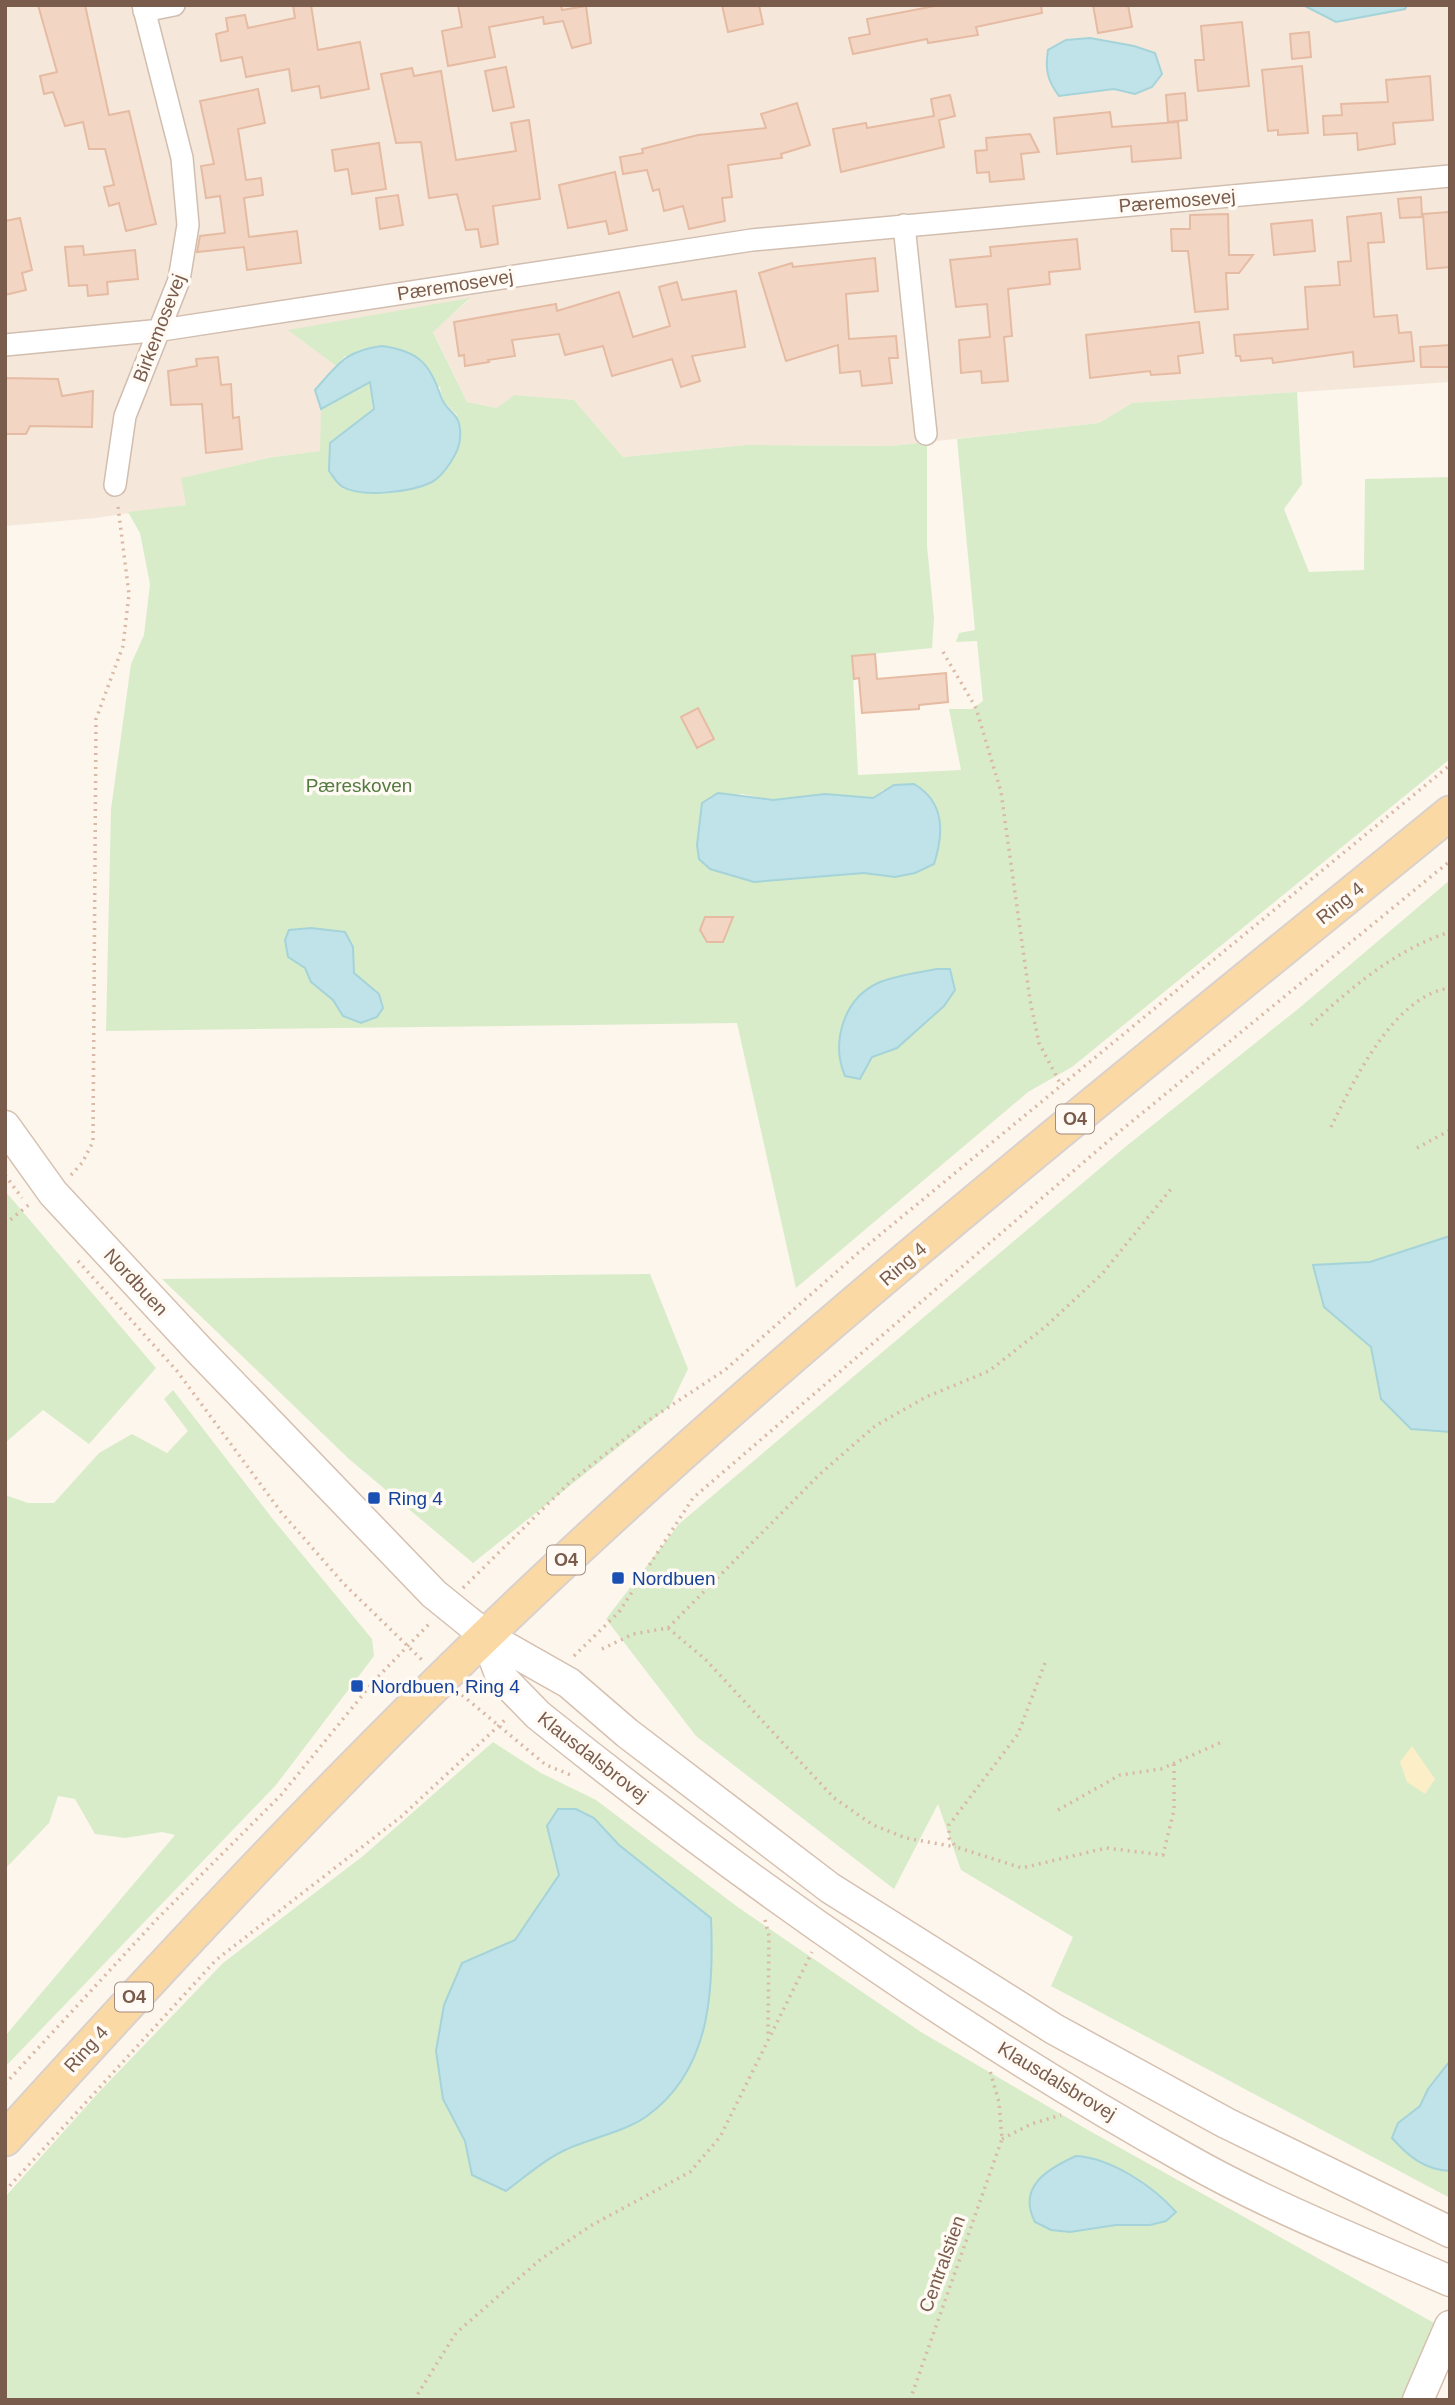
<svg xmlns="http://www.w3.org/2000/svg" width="1455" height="2405" viewBox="0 0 1455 2405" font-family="Arial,sans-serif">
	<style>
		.residential { fill: #f5e8da }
		.green { fill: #d8ecc9; fill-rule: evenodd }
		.sand { fill: #fcefc7 }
		.water { fill: #bfe3e8; stroke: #a5d3da; stroke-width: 2 }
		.building { fill: #f3d5c3; stroke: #e6bba3; stroke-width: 2 }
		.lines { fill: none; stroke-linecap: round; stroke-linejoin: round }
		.street-casing { stroke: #d1beb0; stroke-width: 24 }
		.secondary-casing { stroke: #d6c0b0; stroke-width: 33 }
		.primary-casing { stroke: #dad1cd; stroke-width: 37 }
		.path { stroke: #d9b8a5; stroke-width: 3.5; stroke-dasharray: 2 5; stroke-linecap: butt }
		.street { stroke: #fff; stroke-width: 21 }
		.secondary { stroke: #fff; stroke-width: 30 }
		.primary { stroke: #fbd9a5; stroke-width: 33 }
		.transit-dot { fill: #1a4fb4; stroke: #fffaf3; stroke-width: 2.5 }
		.labels { text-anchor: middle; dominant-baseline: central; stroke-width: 7; stroke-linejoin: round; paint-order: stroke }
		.shield { fill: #fffaf3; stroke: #a28b7f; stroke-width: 2 }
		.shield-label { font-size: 18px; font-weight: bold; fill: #7a5c4d }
		.street-label { font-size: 19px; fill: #7a5c4d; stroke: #fffaf3 }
		.park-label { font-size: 19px; fill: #537a41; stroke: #fffaf3 }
		.transit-label { font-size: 19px; fill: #164399; stroke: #fffaf3; text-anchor: start }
	</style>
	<rect width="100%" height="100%" fill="#fdf6ec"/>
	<path class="residential" d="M5 5H1450V382L1132 403 1099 423 892 446 746 445 623 457 574 400 497 408 467 402 433 331 469 300 289 330 336 366 315 390 321 409V451L273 457 182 478 187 505 95 518 5 526Z"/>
	<path class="green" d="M470 298 433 332 467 402 497 408 514 395 574 400 623 457 746 445 892 446 927 442V546L934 618 932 648 852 656 858 775 961 770 949 709H972L983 701 977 641 956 642 959 633 975 630 957 439 1099 423 1132 403 1297 392 1302 484 1284 509 1309 572 1364 570 1365 479 1450 477V759L1072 1067 1028 1092 796 1288 737 1023 106 1031 111 809 131 664 144 635 150 584 140 533 128 512 186 505 181 478 273 457 320 451 321 409 370 381 381 493 433 481 457 415 442 400 440 387 345 356 336 366 288 330ZM883 790 936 806 940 845 895 877 864 873 782 878 697 845 702 803 742 794 773 800 825 794 873 798Z
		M1450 880V2198L1051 1986 1073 1937 961 1870 938 1804 894 1889 696 1736 606 1619 679 1524 1124 1148 1298 1009Z
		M5 1191 156 1368 89 1444 43 1410 5 1443Z
		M650 1274 688 1369 670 1406 473 1563 349 1459 162 1279Z
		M173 1390 272 1518 372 1639 374 1656 276 1785 5 2067V2036L175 1835 162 1832 125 1838 95 1834 75 1799 58 1796 49 1823 5 1869V1495L28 1503H54L99 1453 132 1434 167 1453 188 1431 164 1399Z
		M493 1742 541 1773 596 1800 739 1908 921 2032 1088 2130 1436 2324 1406 2400H5V2197L100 2091 223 1963 363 1856ZM594 1818 619 1845 711 1918C714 1990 711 2070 647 2116 625 2132 587 2139 563 2151 542 2161 524 2178 506 2191L472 2175 465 2141 443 2099 436 2051 444 2005 462 1963 515 1940 559 1875 547 1826Z"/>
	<path class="sand" d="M1412 1746 1435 1779 1425 1794 1407 1782 1400 1762Z"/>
	<path class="water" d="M1303 5H1407L1405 9 1336 22Z
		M1090 38 1134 46 1155 53 1162 74 1152 87 1135 94 1114 89 1059 96C1047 80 1045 69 1048 50L1066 40Z
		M382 346C418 351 430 363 441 397 447 414 462 411 460 438 460 452 443 476 432 482 412 492 362 498 343 487 337 484 333 476 329 471L330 443 374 409 370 382 321 409 315 390C339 363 345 351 382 346Z
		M914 784C945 802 944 833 934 864L915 873 895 877 864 873 754 882 710 869 699 859 697 845 702 803 718 793 773 800 825 794 873 798 894 785Z
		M311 928 345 932 353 947 354 973 379 994 383 1008 377 1017 361 1023 343 1016 333 1000 311 982 305 968 288 957 285 940 289 930Z
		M937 969H950L955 990 944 1006 897 1048 872 1057 860 1079 845 1076C831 1043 843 999 878 983 896 975 918 973 937 969Z
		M1450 1236V1432L1411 1429 1381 1399 1371 1347 1324 1307 1313 1265 1370 1262Z
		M558 1809H576L594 1818 619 1845 711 1918C714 1990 711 2070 647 2116 625 2132 587 2139 563 2151 542 2161 524 2178 506 2191L472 2175 465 2141 443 2099 436 2051 444 2005 462 1963 515 1940 559 1875 547 1826Z
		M1450 2061V2171C1425 2170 1408 2156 1392 2138L1398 2123 1420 2106 1428 2089Z
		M1076 2156C1111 2158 1153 2186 1176 2212L1166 2221 1150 2225H1116L1070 2232 1051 2230 1035 2222C1017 2187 1047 2169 1076 2156Z"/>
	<path class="building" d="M38 5H85L109 115 129 111 156 224 126 231 119 203 109 206 104 187 114 185 105 149H89L83 122 65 126 53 92 44 94 40 76 57 72Z
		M293 5H311L318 50 360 42 369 89 321 98 319 86 292 91 289 69 246 77 242 57 221 61 216 34 228 31 226 18 245 15 248 28 295 18Z
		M458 5H561L562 10 586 6 591 43 572 48 563 21 544 24 543 17 489 27 495 57 448 66 442 31 462 27Z
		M722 5H759L763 24 728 32Z
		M940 5H1041L1042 13 976 27 978 35 928 43 927 39 853 54 849 38 870 34 867 19Z
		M1093 5H1128L1132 27 1098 33Z
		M1242 22 1249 86 1198 91 1195 60H1204L1201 26Z
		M1309 32 1311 57 1292 59 1290 34Z
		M1302 66 1308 133 1278 135V130L1268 131 1262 70Z
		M506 67 514 107 493 111 485 71Z
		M412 68 414 76 441 71 456 160 516 151 511 123 529 120 540 199 493 206 498 244 481 247 478 229 466 230 457 194 429 198 421 142 396 143 381 74Z
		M1430 76 1433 120 1393 123 1395 144 1358 150 1357 133 1324 135 1323 116 1342 115 1341 104 1388 102 1386 80Z
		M258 89 265 123 238 129 246 180 261 178 263 195 244 198 249 237 297 231 301 263 247 270 244 247 197 252 200 236 225 233 220 196 206 198 201 166 214 164 200 101Z
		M1185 93 1187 120 1168 122 1166 95Z
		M950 95 955 116 939 120 944 147 841 172 833 129 866 123 867 128 934 116 931 99Z
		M797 103 810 145 781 154 782 158 728 165 732 197 722 198 725 221 689 229 683 206 664 211 659 189 653 191 647 170 623 174 620 157 643 153 642 149 698 135 766 128 761 114Z
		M1110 112 1112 127 1178 122 1181 158 1132 162 1131 146 1057 154 1054 118Z
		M1030 134 1039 152 1021 154 1024 179 990 182 989 172 977 173 975 151 987 150 986 138Z
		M379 143 386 189 352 194 348 169 335 171 332 150Z
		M615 172 627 230 609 234 606 221 568 228 559 185Z
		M398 195 403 225 380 229 376 198Z
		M1421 197 1422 217 1400 218 1398 199Z
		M1449 212 1450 267 1427 269 1423 214Z
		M1381 213 1384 242 1368 243 1374 317 1397 315 1399 333 1411 332 1414 361 1354 367 1353 352 1273 363 1272 358 1241 361 1240 356H1236L1234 335 1308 329 1305 287 1340 285 1338 262 1351 261 1347 217Z
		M1228 214 1229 255H1253L1239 273H1226L1228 309 1195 312 1188 251H1172L1171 229H1190V215Z
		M20 218 32 270 22 273 26 290 5 295V221Z
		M1312 220 1315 251 1274 255 1271 224Z
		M1077 239 1080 269 1049 272 1050 284 1008 289 1012 336 1004 337 1008 381 982 383 981 371 961 373 959 340 990 337 987 304 956 307 950 260 991 256 990 247Z
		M83 246 84 255 135 250 138 279 107 282 108 294 88 296 87 285 69 286 65 247Z
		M875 258 878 291 846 294 849 339 896 336 898 358H889L892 383 862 386 860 371 840 373 838 345 786 361 759 273 792 263 793 267Z
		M677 282 682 300 736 291 745 347 692 356 700 381 681 387 672 359 612 376 603 346 565 355 559 334 512 340 515 356 488 360 489 362 465 366 464 355 459 356 454 322 556 304 557 311 619 292 633 337 670 326 659 287Z
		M1199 322 1203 353 1178 356 1180 373 1151 375 1150 371 1090 378 1086 335Z
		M1450 345V367H1421L1420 347Z
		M218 357 221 385 231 384 233 418 239 417 242 449 206 453 202 404 171 405 168 371 197 366 196 359Z
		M5 378 58 379 62 396 93 391 92 427 30 426 26 434H6Z
		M875 654 877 679 946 673 948 702 919 705V709L862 713 859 678 854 679 852 656Z
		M698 708 714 739 697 748 681 717Z
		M705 917H733L723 942H707L700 930Z"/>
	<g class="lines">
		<g class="street-casing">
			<path id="street" d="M144 11 174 5
				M904 225 926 434
				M5 345 162 330 752 240 1450 176
				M115 485 125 416 179 280 188 225 182 158 143 5"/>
		</g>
		<g class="secondary-casing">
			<path id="secondary" d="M5 1126 53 1193 198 1349 434 1594 486 1636 569 1683 627 1733 830 1888 1054 2029 1226 2123 1450 2232
				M486 1636 501 1677 538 1715C742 1879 956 2030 1185 2158 1269 2206 1361 2242 1450 2281
				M1418 2400 1450 2326"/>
		</g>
		<g class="primary-casing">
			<path id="primary" d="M5 2139C177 1949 352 1761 539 1585 828 1312 1142 1065 1450 813"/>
		</g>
		<path class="path" d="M943 652 976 708 1001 792 1030 1000 1039 1043 1061 1085
			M1311 1025C1350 988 1398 948 1450 932
			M1331 1127C1353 1082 1394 995 1450 988
			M1417 1148 1450 1130
			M5 1175 22 1198
			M71 1175 82 1163 93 1142 96 719 123 646 129 594 118 507
			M5 1224 31 1203
			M78 1261 177 1371 281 1512 344 1584 422 1660
			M463 1588 570 1482 646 1422 725 1370 858 1253 1450 765
			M668 1628 705 1659 834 1798 873 1825 906 1838 956 1847
			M602 1649 633 1634 668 1628 820 1474 875 1426 926 1397 989 1371 1045 1327 1102 1274 1171 1189
			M574 1656 619 1612 693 1498 1113 1137 1450 861
			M1045 1663 1018 1734 949 1825V1838L956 1847 1022 1868 1106 1848 1163 1855 1174 1810V1763
			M462 1695 546 1765 571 1775
			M1058 1810 1120 1775 1161 1769 1222 1742
			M765 1920 769 1936 768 2035
			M5 2084 158 1918 281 1795 374 1681 429 1624
			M1002 2139 1031 2124 1061 2115
			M5 2191 216 1960 402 1816 507 1718
			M414 2400 456 2333 541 2259 592 2225 690 2172 720 2137 812 1952
			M910 2400 1002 2139 999 2102 990 2071"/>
		<use href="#street" class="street"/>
		<use href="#secondary" class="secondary"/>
		<use href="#primary" class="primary"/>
	</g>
	<g class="transit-dot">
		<rect x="367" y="1491" width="14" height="14" rx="3.5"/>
		<rect x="611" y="1571" width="14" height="14" rx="3.5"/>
		<rect x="350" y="1679" width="14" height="14" rx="3.5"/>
	</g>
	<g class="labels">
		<g class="shield">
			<rect x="1056" y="1104.5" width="38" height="29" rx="5"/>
			<rect x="547" y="1545.5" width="38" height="29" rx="5"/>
			<rect x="115" y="1982.5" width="38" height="29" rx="5"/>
		</g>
		<g class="shield-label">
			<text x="1075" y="1119">O4</text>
			<text x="566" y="1560">O4</text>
			<text x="134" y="1997">O4</text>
		</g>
		<g class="street-label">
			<text transform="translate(1177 201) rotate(-5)">Pæremosevej</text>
			<text transform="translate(455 285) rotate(-9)">Pæremosevej</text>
			<text transform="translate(159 328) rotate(-69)">Birkemosevej</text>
			<text transform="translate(1340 903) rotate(-39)">Ring 4</text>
			<text transform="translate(903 1264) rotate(-41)">Ring 4</text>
			<text transform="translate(136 1282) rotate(47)">Nordbuen</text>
			<text transform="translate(593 1757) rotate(38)">Klausdalsbrovej</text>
			<text transform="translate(86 2049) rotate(-48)">Ring 4</text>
			<text transform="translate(1057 2081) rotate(31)">Klausdalsbrovej</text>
			<text transform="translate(942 2264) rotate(-70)">Centralstien</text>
		</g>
		<g class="park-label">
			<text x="359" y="785">Pæreskoven</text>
		</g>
		<g class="transit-label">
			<text x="388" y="1498">Ring 4</text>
			<text x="632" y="1578">Nordbuen</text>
			<text x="371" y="1686">Nordbuen, Ring 4</text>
		</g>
	</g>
	<rect width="1455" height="2405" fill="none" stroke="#7a5c4d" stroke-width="14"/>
</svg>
